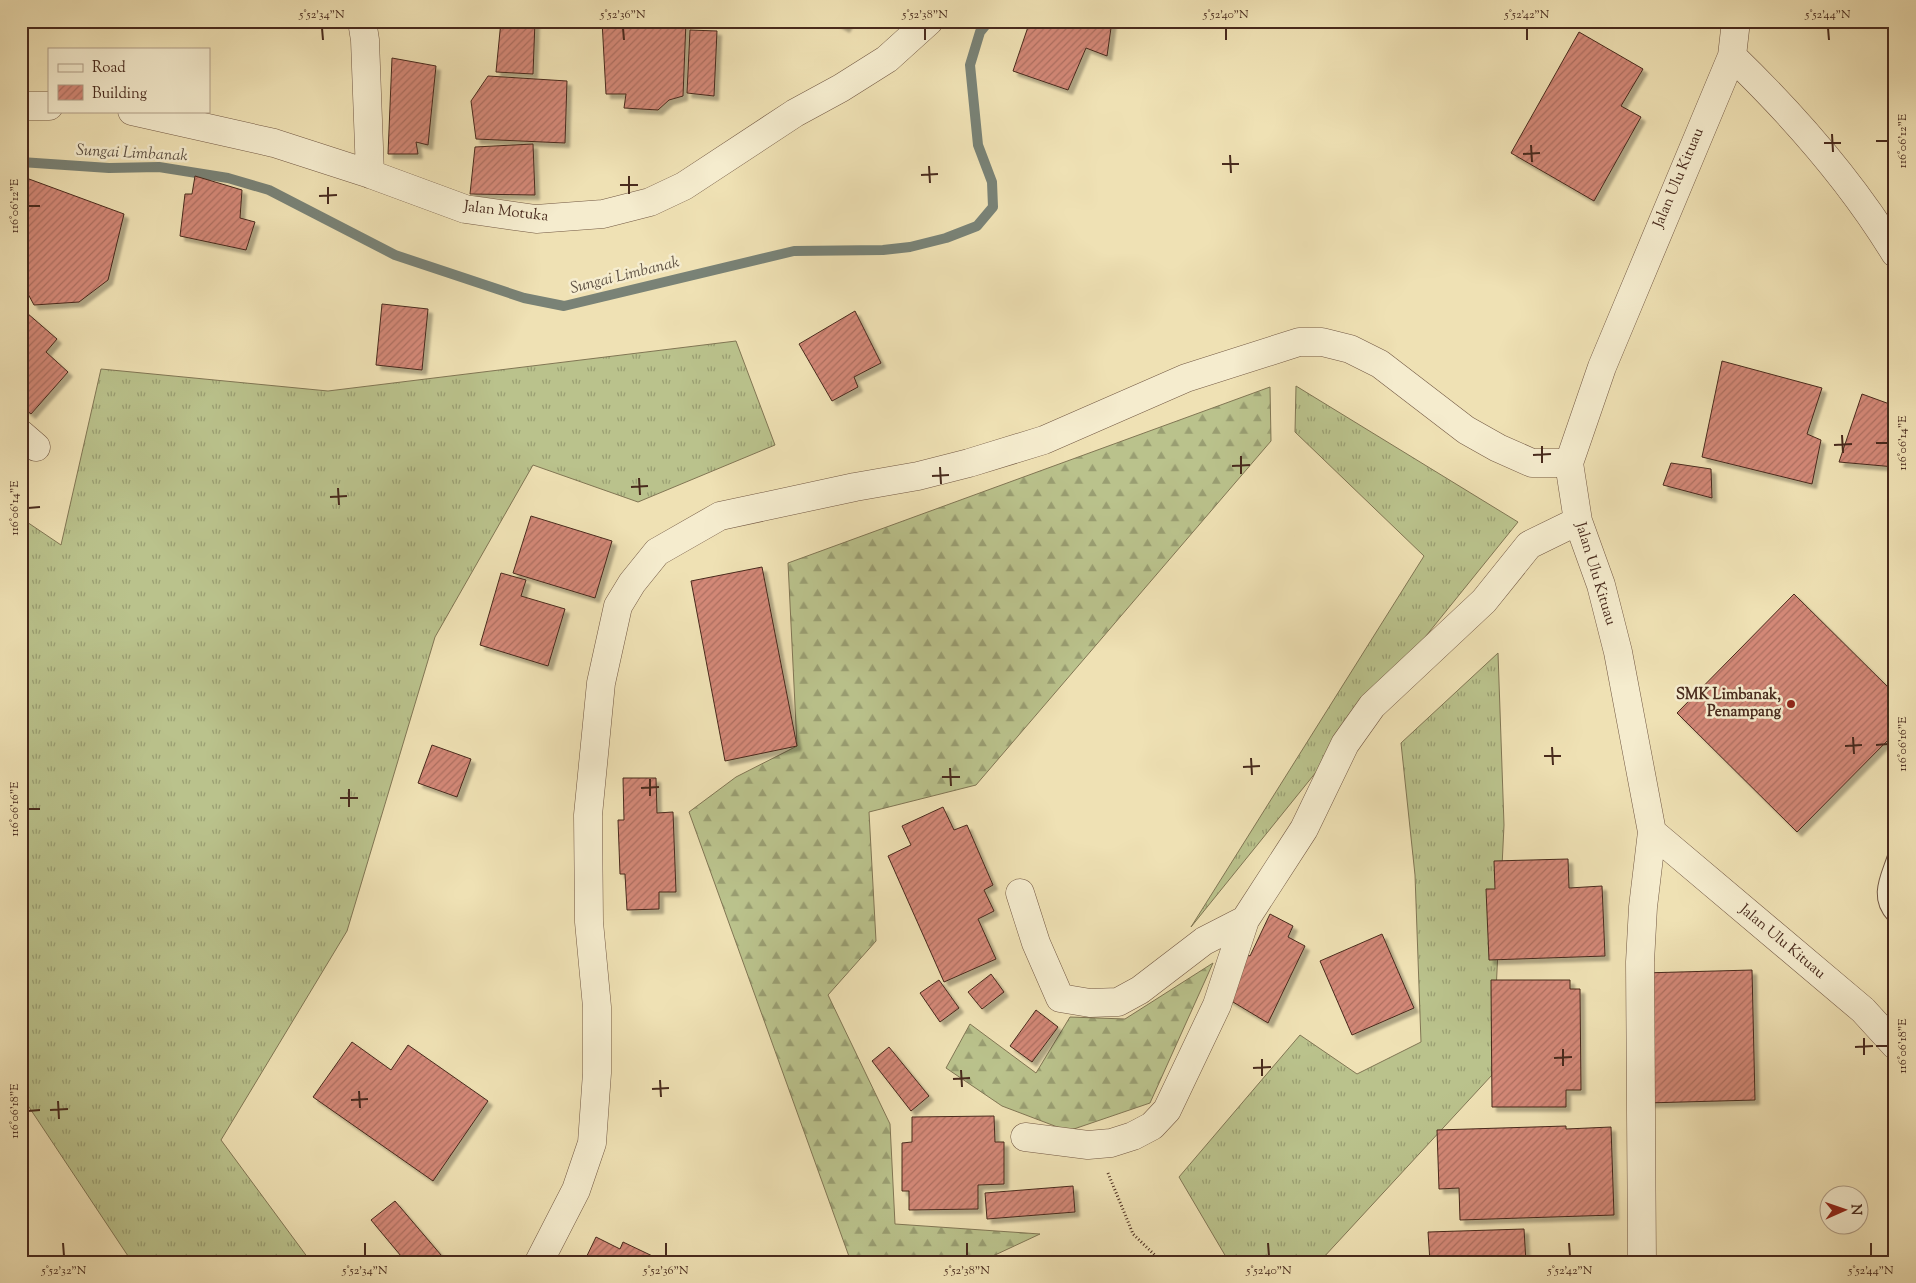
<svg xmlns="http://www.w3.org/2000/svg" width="1916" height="1283" viewBox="0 0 1916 1283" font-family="'Sorts Mill Goudy',serif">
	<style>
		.grass { fill: url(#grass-tufts); stroke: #817654 }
		.forest { fill: url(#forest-firs); stroke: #817654 }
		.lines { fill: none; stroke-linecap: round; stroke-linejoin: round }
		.stream { stroke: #798276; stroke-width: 10 }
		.building { fill: url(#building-hatch); stroke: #482a1d; filter: url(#shadow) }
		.service-casing { stroke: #725843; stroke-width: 17 }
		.minor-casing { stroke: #725843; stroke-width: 29 }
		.path { stroke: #482a1d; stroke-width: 3; stroke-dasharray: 1 2.5; stroke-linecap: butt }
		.service { stroke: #f5ecce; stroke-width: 15 }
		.minor { stroke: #f5ecce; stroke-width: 28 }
		.ticks { fill: none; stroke: #482a1d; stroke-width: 2 }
		.poi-dot { fill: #8f2418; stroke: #f5ecce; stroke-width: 2 }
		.labels { text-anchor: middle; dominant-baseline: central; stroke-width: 5; stroke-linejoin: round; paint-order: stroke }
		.street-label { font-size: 15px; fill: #482a1d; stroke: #f5ecce }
		.poi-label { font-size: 15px; font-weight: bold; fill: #482a1d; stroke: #f5ecce; text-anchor: end }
		.water-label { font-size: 16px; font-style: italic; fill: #5c4f42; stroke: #f5ecce }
		.neatline { fill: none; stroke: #482a1d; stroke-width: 2 }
		.ticks-label { font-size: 12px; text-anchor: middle; fill: #482a1d }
	</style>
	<defs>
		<pattern id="grass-tufts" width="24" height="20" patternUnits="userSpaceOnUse" patternTransform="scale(1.25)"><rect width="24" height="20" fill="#bac28c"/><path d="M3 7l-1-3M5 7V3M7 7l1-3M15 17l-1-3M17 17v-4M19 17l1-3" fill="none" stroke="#999e72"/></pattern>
		<pattern id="forest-firs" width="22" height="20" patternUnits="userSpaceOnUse" patternTransform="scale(1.25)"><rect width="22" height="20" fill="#bac28c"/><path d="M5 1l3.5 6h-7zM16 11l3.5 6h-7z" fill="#999e72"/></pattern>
		<pattern id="building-hatch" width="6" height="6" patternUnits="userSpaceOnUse" patternTransform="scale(1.25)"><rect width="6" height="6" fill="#d38877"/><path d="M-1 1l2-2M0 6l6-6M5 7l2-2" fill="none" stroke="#ad6f61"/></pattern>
		<filter id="shadow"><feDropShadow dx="4.5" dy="4.5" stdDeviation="1" flood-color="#0004"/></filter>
	</defs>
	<rect width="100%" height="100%" fill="#efe1b4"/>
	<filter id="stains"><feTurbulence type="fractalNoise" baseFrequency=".004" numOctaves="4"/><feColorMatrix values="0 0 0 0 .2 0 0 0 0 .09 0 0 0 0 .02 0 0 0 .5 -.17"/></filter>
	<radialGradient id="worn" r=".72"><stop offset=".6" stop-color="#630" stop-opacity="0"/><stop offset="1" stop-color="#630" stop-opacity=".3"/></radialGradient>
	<path class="grass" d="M736 341 775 445 638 502 533 465 435 637 347 931 221 1140 311 1262H132L21 1095V518L61 545 101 369 328 391Z
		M1296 386 1518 522 1191 927 1424 556 1295 432Z
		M1498 653 1504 825 1492 1075 1323 1258 1324 1262H1229L1179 1177 1300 1035 1357 1074 1421 1042 1415 875 1401 743Z"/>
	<path class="forest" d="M1270 387 1271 441 976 785 869 812 876 941 828 995 890 1124 895 1224 1040 1234 980 1262H851L689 812 736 777 797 746 788 563Z
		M1213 963 1150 1103 1068 1131 1002 1106 946 1068 970 1024 1036 1073 1070 1017 1125 1019Z"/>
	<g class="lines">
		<path class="stream" d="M21 162 109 168 159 167 228 178 269 190 395 255 524 298 564 306 794 251 883 250 910 247 946 238 977 226 993 207 992 182 978 145 970 65 980 32 989 21"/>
	</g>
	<path class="building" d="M501 21H535L533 74 496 72Z
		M602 21H686L683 96 669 100 658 110 624 108 626 94H606Z
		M833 21H849L845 28Z
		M1030 21 1089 23 1090 21H1112L1107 56 1086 48 1068 90 1013 71Z
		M690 30 717 31 714 96 687 93Z
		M1579 32 1643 69 1621 106 1641 117 1594 201 1511 153Z
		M392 58 436 66 428 145 416 142 418 154H388Z
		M488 76 567 81 565 143 476 139 471 101Z
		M533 144 535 195 470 194 475 147Z
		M195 176 242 190 240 218 255 222 246 250 180 236 185 194H192Z
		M29 179 124 214 108 280 79 302 34 305 21 281V198Z
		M382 304 428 309 422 370 376 365Z
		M855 311 881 363 854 377 858 387 832 401 799 344Z
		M27 313 57 339 46 352 68 372 31 414 21 406V319Z
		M1722 361 1822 388 1807 434 1821 440 1812 484 1702 457Z
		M1862 394 1895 406V467L1839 462Z
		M1671 463 1711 469 1712 498 1663 485Z
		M531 516 612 541 595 598 513 573Z
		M762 567 797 746 725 761 691 581Z
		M501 573 526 580 521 596 565 609 548 666 480 645Z
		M1794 594 1895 694V733L1797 832 1677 713Z
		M432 745 471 759 457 797 418 783Z
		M623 778H656L657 813 673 812 676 892H659V909L627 910 625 874H620L618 820H624Z
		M943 807 954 830 967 825 993 885 984 890 994 911 978 919 996 959 944 982 888 856 911 845 902 826Z
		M1568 859 1569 888 1602 886 1605 956 1489 960 1486 889H1495L1494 861Z
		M1270 914 1293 926 1288 937 1305 946 1268 1023 1228 999 1243 952 1250 956Z
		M1382 934 1414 1008 1352 1035 1320 961Z
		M1752 970 1755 1100 1646 1103 1643 973Z
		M991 974 1004 992 982 1009 968 992Z
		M939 980 959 1008 940 1022 920 993Z
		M1491 980H1570V989H1580L1581 1090H1566V1107H1492Z
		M1036 1010 1058 1027 1032 1062 1010 1046Z
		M352 1042 391 1070 408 1045 488 1101 433 1181 313 1097Z
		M889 1047 929 1096 911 1111 872 1061Z
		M994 1116 995 1142H1004V1184L978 1185V1209L909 1210V1191H902V1143L912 1142V1117Z
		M1566 1126V1129L1611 1127 1614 1215 1460 1220 1459 1188 1439 1189 1437 1130Z
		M1073 1186 1075 1212 987 1219 985 1193Z
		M395 1201 447 1262H406L371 1220Z
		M1524 1229 1526 1262H1430L1428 1232Z
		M596 1237 620 1249 623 1242 665 1262H584Z"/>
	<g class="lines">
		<g class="service-casing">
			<path id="service" d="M1895 858C1888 879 1877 897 1895 916"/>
		</g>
		<g class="minor-casing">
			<path id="minor" d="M362 21 365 40 370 174
				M1736 21 1732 56 1602 367 1569 463 1578 521 1601 585 1618 652 1652 832 1863 1010 1895 1045
				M1732 56C1793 115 1850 179 1895 253
				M21 106H49
				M132 111 274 143 370 174 465 209 536 219 603 214 650 202 684 186 795 113 841 88 887 59 929 21
				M21 434 36 447
				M1020 893 1036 943 1060 998 1090 1003 1118 1002 1140 990 1204 941 1245 920
				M1025 1137 1088 1145 1111 1143 1133 1136 1152 1126 1167 1110 1217 1005 1245 920 1304 829 1345 744 1372 706 1484 601 1529 545 1578 521
				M539 1262 576 1190 592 1143 597 1073V1007L589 922 588 815 601 683 618 606 632 583 657 552 720 516 855 487 918 476 969 463 1044 440 1186 378 1299 342H1322L1350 349 1380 364 1466 430 1498 448 1532 463H1569
				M1642 1262 1640 962 1643 907 1652 832"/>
		</g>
		<path class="path" d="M1108 1173 1133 1234 1162 1262"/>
		<use href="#service" class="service"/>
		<use href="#minor" class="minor"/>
	</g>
	<path class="ticks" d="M322 28 323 40M623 28 624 40M925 28V40M1226 28V40M1527 28V40M1828 28 1829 40M1832 134 1833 152M1876 141H1888M1824 143H1841M1531 145 1532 162M1523 154 1540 153M1230 155 1231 173M1222 164H1239M929 166 930 183M921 175 938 174M629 176V194M620 185H638M328 187V204M319 196 337 195M28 206H40M1842 435 1843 453M1876 443H1888M1834 445 1852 444M1542 446V463M1533 455 1551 454M1241 456V474M1232 466 1250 465M940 467 941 484M932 476 949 475M639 478 640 495M631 487 648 486M338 488 339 505M330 497 347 496M28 508 40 507M1853 737 1854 754M1876 745 1888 744M1845 746 1862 745M1552 747 1553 765M1544 756H1561M1251 758 1252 775M1243 767 1260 766M950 768 951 786M942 777H960M650 779V796M641 788 659 787M349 789V807M340 798H358M28 809H40M1864 1038V1055M1876 1046H1888M1855 1047 1873 1046M1563 1049V1066M1554 1058 1572 1057M1262 1059V1076M1253 1068 1271 1067M961 1070 962 1087M953 1079 970 1078M660 1080 661 1097M652 1089 669 1088M359 1091 360 1108M351 1100 368 1099M58 1101 59 1119M50 1110 68 1109M28 1111 40 1110M63 1243 64 1256M365 1243V1256M666 1243V1256M967 1243V1256M1268 1243 1269 1256M1569 1243 1570 1256M1871 1243V1256"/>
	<circle class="poi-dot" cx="1791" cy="704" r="5"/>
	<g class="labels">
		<g class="street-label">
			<text transform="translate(1679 178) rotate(-67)">Jalan Ulu Kituau</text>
			<text transform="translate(506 212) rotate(7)">Jalan Motuka</text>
			<text transform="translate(1595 574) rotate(73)">Jalan Ulu Kituau</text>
			<text transform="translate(1782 942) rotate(40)">Jalan Ulu Kituau</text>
		</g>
		<g class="poi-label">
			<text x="1781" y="695">SMK Limbanak,<tspan x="1781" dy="17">Penampang</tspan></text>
		</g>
		<g class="water-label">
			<text transform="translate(132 154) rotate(3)">Sungai Limbanak</text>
			<text transform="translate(625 276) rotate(-14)">Sungai Limbanak</text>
		</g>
	</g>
	<rect width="1916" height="1283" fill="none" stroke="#efe1b4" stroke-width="55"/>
	<rect x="48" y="48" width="162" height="65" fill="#f5ecce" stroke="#b09e87"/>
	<rect x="58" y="64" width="25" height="8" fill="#f5ecce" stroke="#b09e87"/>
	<text x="92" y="72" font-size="15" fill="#482a1d">Road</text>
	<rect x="58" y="85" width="25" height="15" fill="url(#building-hatch)" stroke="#b09e87"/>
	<text x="92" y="98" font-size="15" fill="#482a1d">Building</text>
	<g transform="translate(1844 1210) rotate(88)"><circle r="24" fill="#f5ecce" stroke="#b09e87"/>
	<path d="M0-4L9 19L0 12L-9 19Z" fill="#8f2418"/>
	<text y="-8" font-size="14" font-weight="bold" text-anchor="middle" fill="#482a1d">N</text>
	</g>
	<rect x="28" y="28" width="1860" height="1228" class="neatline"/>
	<g class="ticks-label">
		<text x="322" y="18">5°52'34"N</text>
		<text x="623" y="18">5°52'36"N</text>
		<text x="925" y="18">5°52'38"N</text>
		<text x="1226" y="18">5°52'40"N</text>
		<text x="1527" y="18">5°52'42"N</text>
		<text x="1828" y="18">5°52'44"N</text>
		<text transform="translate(1902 141) rotate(-90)" y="4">116°06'12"E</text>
		<text transform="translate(14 206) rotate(-90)" y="4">116°06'12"E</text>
		<text transform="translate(1902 443) rotate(-90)" y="4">116°06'14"E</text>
		<text transform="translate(14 508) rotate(-90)" y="4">116°06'14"E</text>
		<text transform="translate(1902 744) rotate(-90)" y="4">116°06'16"E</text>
		<text transform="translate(14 809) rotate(-90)" y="4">116°06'16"E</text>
		<text transform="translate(1902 1046) rotate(-90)" y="4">116°06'18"E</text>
		<text transform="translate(14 1111) rotate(-90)" y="4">116°06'18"E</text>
		<text x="64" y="1274">5°52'32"N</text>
		<text x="365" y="1274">5°52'34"N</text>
		<text x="666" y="1274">5°52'36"N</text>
		<text x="967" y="1274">5°52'38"N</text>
		<text x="1269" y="1274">5°52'40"N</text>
		<text x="1570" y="1274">5°52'42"N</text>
		<text x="1871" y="1274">5°52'44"N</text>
	</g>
	<rect width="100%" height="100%" filter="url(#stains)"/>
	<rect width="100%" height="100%" fill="url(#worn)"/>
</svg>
